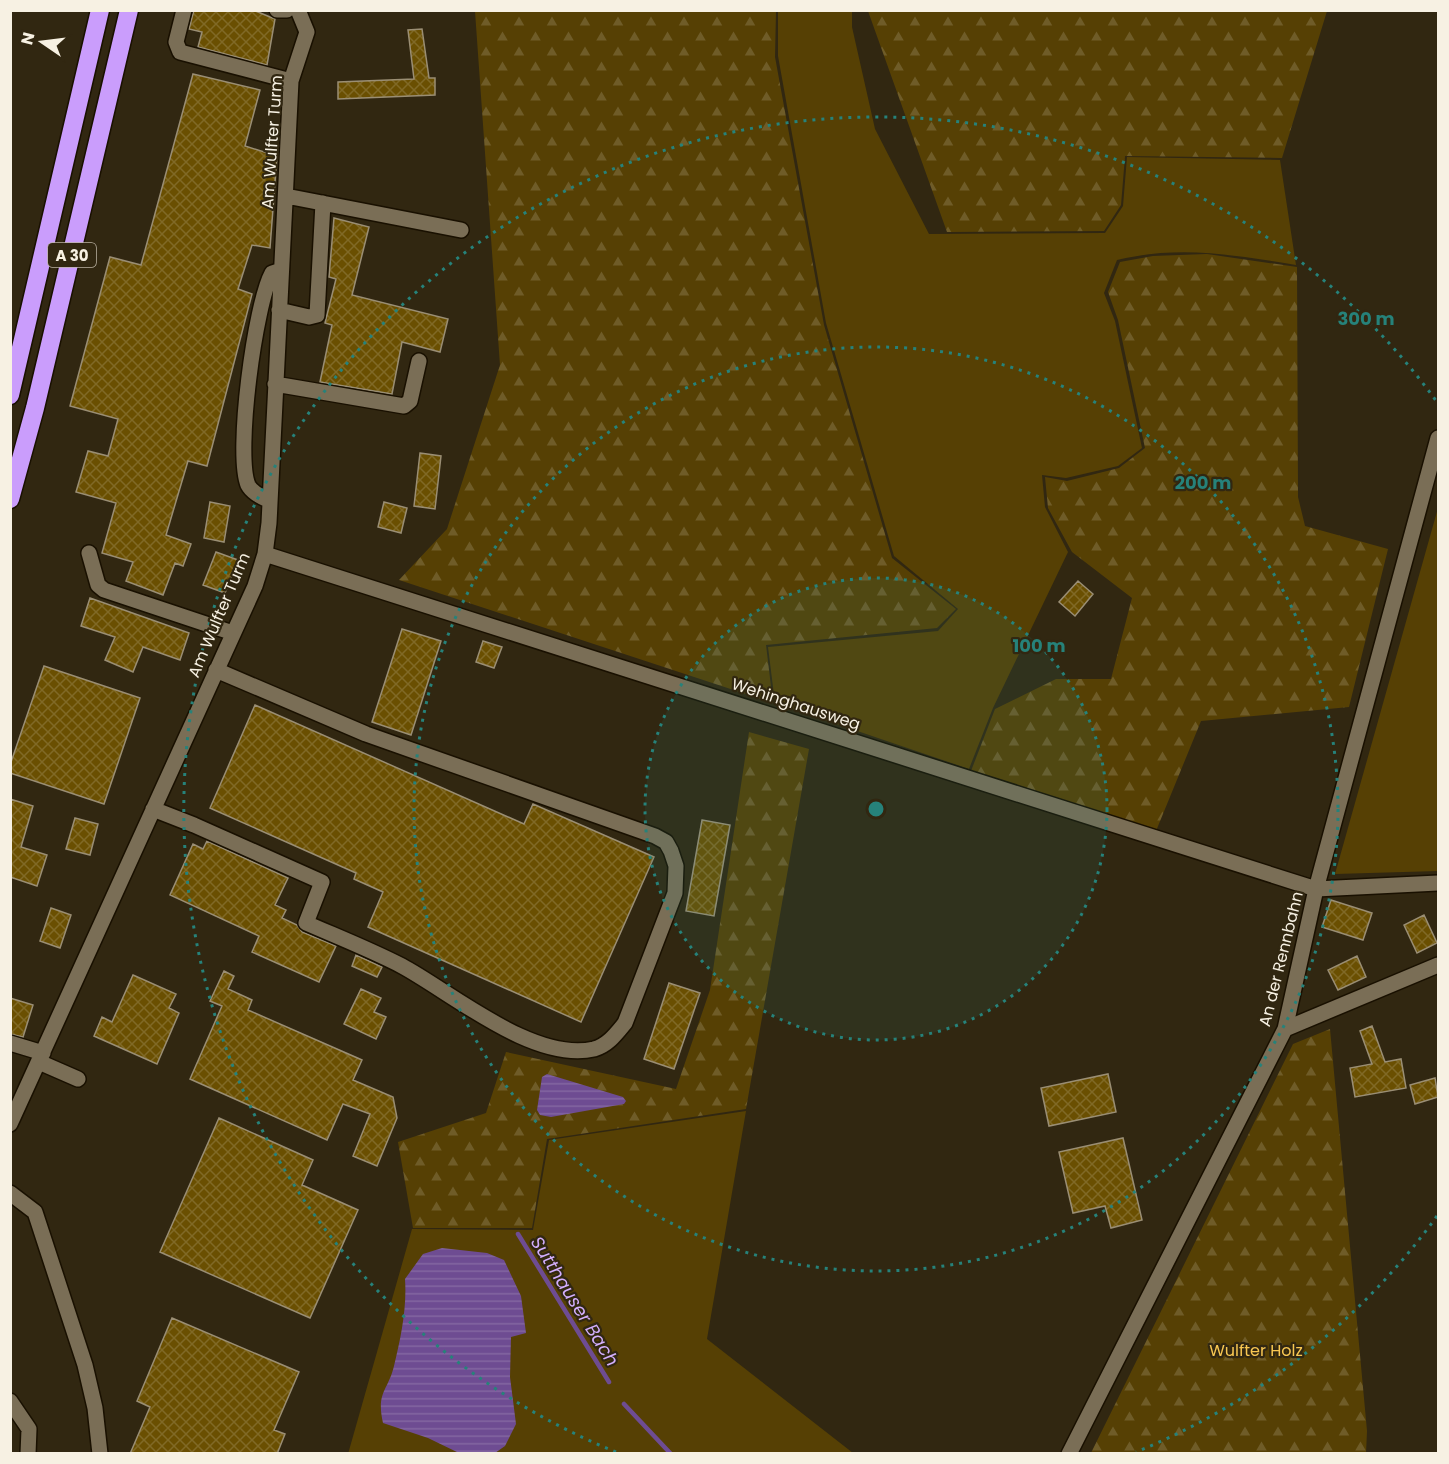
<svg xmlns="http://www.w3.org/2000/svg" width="1449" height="1464" viewBox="0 0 1449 1464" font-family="Poppins,sans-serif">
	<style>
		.green { fill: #564004 }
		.forest { fill: url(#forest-firs) }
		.water { fill: url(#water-rules) }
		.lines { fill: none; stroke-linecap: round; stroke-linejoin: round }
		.stream { stroke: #6e4c92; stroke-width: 4.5 }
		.building { fill: url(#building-cross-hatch); stroke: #9a8e74; stroke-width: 1.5 }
		.minor-casing { stroke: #191000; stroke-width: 18 }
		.highway-casing { stroke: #191000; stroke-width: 21 }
		.minor { stroke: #7a6e56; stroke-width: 15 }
		.highway { stroke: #ca9dfc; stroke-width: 18 }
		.ring { fill: none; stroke: #26827a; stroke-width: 3; stroke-dasharray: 3 6 }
		.labels { text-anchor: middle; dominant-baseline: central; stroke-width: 4.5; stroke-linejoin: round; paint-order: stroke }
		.shield { fill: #312711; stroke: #bcb4a4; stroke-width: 1.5 }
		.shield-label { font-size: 15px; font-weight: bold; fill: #f7f1e3 }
		.street-label { font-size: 16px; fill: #f7f1e3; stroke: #312711 }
		.park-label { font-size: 16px; fill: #f8c752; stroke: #312711 }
		.water-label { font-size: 18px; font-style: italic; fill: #d3affd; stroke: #312711 }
		.centre { fill: #26827a; stroke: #312711; stroke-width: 3 }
		.ring-label { font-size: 18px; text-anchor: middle; font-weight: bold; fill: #26827a; stroke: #312711; stroke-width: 4.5; stroke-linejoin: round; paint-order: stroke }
	</style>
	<defs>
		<pattern id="forest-firs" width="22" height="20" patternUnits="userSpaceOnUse" patternTransform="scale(1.5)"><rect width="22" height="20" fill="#564004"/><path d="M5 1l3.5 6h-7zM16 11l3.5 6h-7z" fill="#6f5c28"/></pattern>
		<pattern id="water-rules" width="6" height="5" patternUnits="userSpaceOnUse" patternTransform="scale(1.5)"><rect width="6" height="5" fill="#6e4c92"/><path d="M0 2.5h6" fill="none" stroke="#8366a1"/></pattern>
		<pattern id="building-cross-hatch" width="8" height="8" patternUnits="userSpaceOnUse" patternTransform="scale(1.5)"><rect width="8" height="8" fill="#6a4f01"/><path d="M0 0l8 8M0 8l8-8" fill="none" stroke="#806926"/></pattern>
	</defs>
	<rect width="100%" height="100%" fill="#312711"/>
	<path class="green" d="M778 11H852V27L875 129 929 234 1105 233 1123 206 1127 157 1280 160 1296 265C1234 255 1180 245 1117 260L1104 293 1115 321 1142 448 1118 466 1066 478 1042 475 1045 507 1068 552 993 708 969 769 775 703 768 647 938 631 958 609 894 556 826 323 778 56Z
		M1438 508V871L1335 874Z
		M746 1111 707 1339 853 1453 348 1454 412 1229 533 1230 549 1140Z"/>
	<path class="forest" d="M475 11H776L775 57 824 325 892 558 956 609 937 628 766 645 773 703 399 580 447 529 500 365Z
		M868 11V10L1327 11 1282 158 1125 156 1121 205 1104 231 947 232Z
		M1207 254 1297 267 1298 497 1305 526 1388 549 1349 707 1201 721 1156 831 971 771 995 709 1056 679H1111L1132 598 1072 552 1048 508 1045 477 1067 481 1119 468 1145 448 1118 320 1108 292 1120 262 1153 256Z
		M749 732 809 749 746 1109 547 1139 532 1228H413L398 1142 486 1113 506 1052 676 1089 710 990Z
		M1330 1029 1367 1431 1366 1453H1091L1293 1044Z"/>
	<path class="water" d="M547 1074 623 1097 626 1101 624 1104 551 1117 540 1115 537 1110 542 1077Z
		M442 1248 487 1253 504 1260 521 1296 526 1333 511 1337 510 1377 516 1424 505 1446 495 1453H459L428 1438 383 1423C376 1392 388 1391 394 1366 401 1337 407 1308 405 1279L423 1254Z"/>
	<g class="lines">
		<path class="stream" d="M518 1234 609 1382
			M624 1404 671 1454"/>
	</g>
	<path class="building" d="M194 10H253L275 19 267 65 198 47 202 32 189 29Z
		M422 29 429 78H435V95L338 99V82L414 79 408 30Z
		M193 74 260 90 245 146 277 156 270 248 252 245 238 289 252 294 207 466 188 461 166 535 191 544 183 566 175 563 163 595 126 581 133 562 102 553 116 503 76 492 88 451 108 456 118 419 70 406 110 257 141 265Z
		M334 218 369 227 352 295 448 319 440 352 402 342 392 394 320 382 332 325 325 323 336 279 329 277Z
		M420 453 441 456 435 509 414 506Z
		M210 502 230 506 224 542 204 538Z
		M384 502 407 508 401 533 378 527Z
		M216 552 238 560 225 593 203 585Z
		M1078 581 1093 594 1075 616 1059 602Z
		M90 598 189 633 180 660 143 647 133 672 105 660 115 637 81 626Z
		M402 629 441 641 411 735 372 722Z
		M483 641 502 647 494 668 476 662Z
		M44 666 140 698 104 804 10 773V765Z
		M255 705 524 824 533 804 654 857 581 1022 368 927 383 892 354 879 356 873 210 808Z
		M10 799 33 806 21 847 47 855 37 886 10 877Z
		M75 818 98 824 90 855 66 849Z
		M702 820 730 825 714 916 686 911Z
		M207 841 288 878 275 905 286 910 282 918 297 925 302 932 336 946 319 982 252 952 259 936 170 895 193 844 203 849Z
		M1331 900 1372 913 1363 940 1322 927Z
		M51 908 71 915 60 948 40 941Z
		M1424 915 1437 943 1417 953 1404 925Z
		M356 955 382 967 377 977 352 966Z
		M1357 956 1366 977 1338 990 1328 970Z
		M224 971 234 976 228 989 252 1000 248 1010 362 1060 353 1080 393 1097 397 1118 377 1166 353 1156 370 1114 343 1104 327 1140 190 1079 222 1006 210 1001Z
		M133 975 176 994 169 1008 179 1013 157 1064 94 1036 102 1017 112 1022Z
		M669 983 700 993 674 1069 644 1059Z
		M361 989 381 998 374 1012 386 1017 376 1039 344 1024Z
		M10 998 33 1005 23 1037 10 1034Z
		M1372 1026 1385 1062 1401 1059 1406 1088 1355 1097 1350 1068 1372 1064 1360 1031Z
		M1108 1074 1116 1112 1049 1126 1041 1088Z
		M1435 1078 1438 1097 1415 1104 1410 1085Z
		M219 1118 313 1160 302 1185 358 1210 310 1318 160 1252Z
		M1123 1138 1142 1220 1111 1228 1105 1206 1073 1213 1059 1152Z
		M172 1318 299 1372 274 1430 285 1434 277 1454H130L150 1407 137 1401Z"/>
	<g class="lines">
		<g class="minor-casing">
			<path id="minor" d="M184 10 176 42 180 52 291 81
				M277 10H287
				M286 196 461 230
				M279 310 309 317 317 315 323 203
				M275 384 404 406 410 401 419 361
				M270 501C262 497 252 493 248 485 235 454 255 304 272 273L281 270
				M89 553 98 585 104 590 233 633
				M265 554 1316 889 1438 883
				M153 809 194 825 322 882 306 923C338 937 371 950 402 966 452 993 534 1063 594 1049 608 1045 616 1034 625 1023L675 893 676 866 671 851 666 842 655 836 366 734 216 670
				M1285 1029 1438 965
				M10 1043 43 1053
				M39 1062 78 1079
				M10 1124 255 586 265 554 269 523 291 81 307 32 298 10
				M10 1193 35 1212 85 1365 95 1408 100 1454
				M10 1401 29 1429 28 1454
				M1069 1454 1285 1029 1316 889 1438 438"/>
		</g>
		<g class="highway-casing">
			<path id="highway" d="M10 395 100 10
				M10 499 35 408 129 10"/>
		</g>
		<use href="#minor" class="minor"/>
		<use href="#highway" class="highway"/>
	</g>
	<circle cx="876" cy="809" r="231" fill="#26827a" fill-opacity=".12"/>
	<g class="ring">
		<circle cx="876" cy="809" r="231"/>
		<circle cx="876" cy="809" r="462"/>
		<path d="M1437 1216A693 693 0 0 1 1136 1452M616 1452A693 693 0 1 1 1437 402"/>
	</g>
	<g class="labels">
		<rect class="shield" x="48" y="243" width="48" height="24" rx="4.5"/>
		<g class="shield-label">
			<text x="72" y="255">A 30</text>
		</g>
		<g class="street-label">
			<text transform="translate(272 142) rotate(-86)">Am Wulfter Turm</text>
			<text transform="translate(219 615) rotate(-67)">Am Wulfter Turm</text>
			<text transform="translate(796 704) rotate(18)">Wehinghausweg</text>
			<text transform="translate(1281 959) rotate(-76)">An der Rennbahn</text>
		</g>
		<g class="park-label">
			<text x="1256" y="1350">Wulfter Holz</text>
		</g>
		<g class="water-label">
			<text transform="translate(575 1301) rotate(58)">Sutthauser Bach</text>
		</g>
	</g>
	<circle cx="876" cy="809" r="9" class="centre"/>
	<g class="ring-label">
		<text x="1366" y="325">300 m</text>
		<text x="1203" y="489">200 m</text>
		<text x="1039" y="652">100 m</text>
	</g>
	<rect width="1449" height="1464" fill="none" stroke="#f7f1e3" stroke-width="24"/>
	<g transform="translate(42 42) rotate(284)" stroke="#312711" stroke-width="4.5" paint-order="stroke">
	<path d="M0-4.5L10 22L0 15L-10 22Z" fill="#f7f1e3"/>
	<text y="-9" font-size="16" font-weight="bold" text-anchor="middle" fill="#f7f1e3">N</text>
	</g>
</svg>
